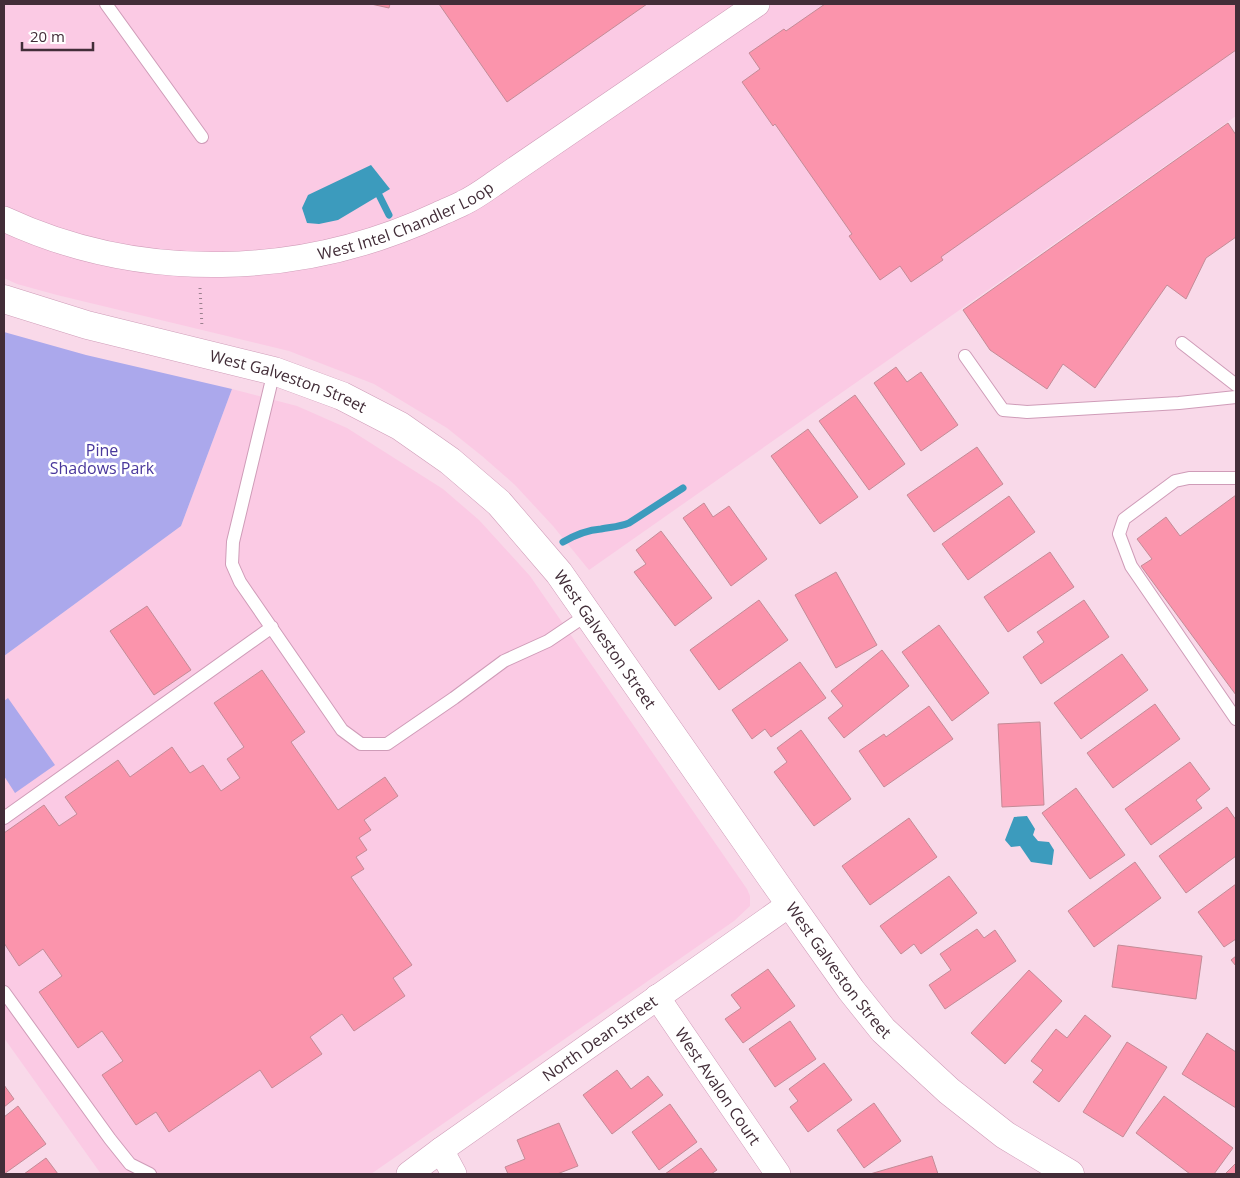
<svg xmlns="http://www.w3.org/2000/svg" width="1240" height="1178" viewBox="0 0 1240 1178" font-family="'Open Sans',sans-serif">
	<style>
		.built { fill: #fbcae4 }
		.green { fill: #aba8ec }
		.water { fill: #3c9bbd }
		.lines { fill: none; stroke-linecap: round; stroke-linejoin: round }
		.stream { stroke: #3c9bbd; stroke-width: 7 }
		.building { fill: #fb94ac; stroke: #c48b97 }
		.service-casing { stroke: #cf9cb8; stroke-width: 14 }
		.minor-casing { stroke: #cf9cb8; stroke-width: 26 }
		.tertiary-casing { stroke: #cf9cb8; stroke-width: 29 }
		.path { stroke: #9b808e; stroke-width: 3; stroke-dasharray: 1 4; stroke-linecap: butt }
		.service { stroke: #fff; stroke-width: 12 }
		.minor { stroke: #fff; stroke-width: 25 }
		.tertiary { stroke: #fff; stroke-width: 28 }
		.labels { text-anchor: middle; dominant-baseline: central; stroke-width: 5; stroke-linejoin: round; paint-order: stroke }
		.street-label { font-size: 16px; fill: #422d38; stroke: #fff }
		.park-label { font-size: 16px; fill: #49379c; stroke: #fff }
	</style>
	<rect width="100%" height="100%" fill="#f9d9e9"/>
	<path class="built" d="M4 4H1236V116L589 570 553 526 515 485 482 456 447 428 374 384 289 351 57 295 17 284 4 278Z
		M232 389 297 406 347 428 443 489 479 520 530 576 747 889 750 896V906L734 921 371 1174H101L4 1038V656L181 526Z"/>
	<path class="green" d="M4 332 86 355 232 389 181 526 4 656Z
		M8 698 55 765 15 793 4 776V701Z"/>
	<path class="water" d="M371 165 390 189 338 220 319 224 307 223 302 208 308 195Z
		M1027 816 1035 829 1033 835 1038 841 1049 842 1054 850 1052 865 1031 862 1020 846 1011 847 1005 840 1014 817Z"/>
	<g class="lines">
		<path class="stream" d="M379 195 389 215
			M563 542C575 535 587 530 601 529 611 527 619 527 629 523L683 488"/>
	</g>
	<path class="building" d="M371 4H390L389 8Z
		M439 4H647L507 102Z
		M825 4H1236V50L941 257 943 260 911 282 900 266 880 280 849 236 852 234 775 124 773 126 742 82 760 69 749 53 784 29 786 31Z
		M1228 123 1236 135V237L1206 258 1186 299 1167 285 1095 388 1063 364 1047 389 990 350 963 310Z
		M896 367 907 382 921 372 958 425 921 451 874 383Z
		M855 395 905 464 869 490 819 421Z
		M808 429 858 497 820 524 771 456Z
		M977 447 1003 484 934 532 907 495Z
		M1236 495V695L1141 566 1152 559 1137 539 1166 517 1180 536Z
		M1009 496 1035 532 968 580 942 544Z
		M704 503 713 517 729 506 767 559 731 586 683 518Z
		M661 531 712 598 675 626 634 572 646 564 636 550Z
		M1050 552 1074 587 1008 632 984 597Z
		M836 572 877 645 836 668 795 595Z
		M759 600 788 640 719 690 690 650Z
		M1084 600 1109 637 1041 684 1023 657 1044 642 1037 632Z
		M147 606 191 670 154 695 110 631Z
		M939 625 989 693 952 721 902 652Z
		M882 650 909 686 844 738 828 718 843 706 831 691Z
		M1122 654 1148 690 1081 739 1054 703Z
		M800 662 826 698 771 737 765 729 752 739 732 710Z
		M262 670 305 732 291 742 338 810 385 777 398 796 364 820 371 830 359 838 367 850 356 857 364 869 351 877 412 965 393 978 405 996 354 1031 342 1014 310 1037 322 1054 272 1088 260 1070 169 1132 156 1112 136 1125 102 1075 123 1061 102 1031 78 1048 39 992 62 976 43 949 19 966 4 943V833L44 805 59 826 77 814 65 797 118 760 130 777 172 747 190 773 203 765 221 791 240 778 227 759 244 747 214 703Z
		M1155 704 1180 739 1113 788 1087 753Z
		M929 706 953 739 884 787 859 751 884 734 886 737Z
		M1040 722 1044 805 1002 807 998 724Z
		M801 730 851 799 814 826 774 772 787 762 777 748Z
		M1190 762 1210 789 1196 800 1202 808 1151 845 1125 809Z
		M1076 788 1125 855 1090 879 1042 813Z
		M1227 807 1236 820V856L1186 893 1159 856Z
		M909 818 937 857 870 905 842 866Z
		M1135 862 1161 898 1094 947 1068 911Z
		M949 876 977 913 921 954 914 944 901 954 880 926Z
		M1236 884V939L1224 947 1198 912Z
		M977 929 984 938 995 930 1016 961 945 1009 929 985 951 970 940 954Z
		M1118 945 1202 956 1196 999 1112 987Z
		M1236 956V966L1231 960Z
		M768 969 795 1006 743 1043 725 1019 741 1008 731 995Z
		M1029 970 1062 1001 1005 1064 971 1033Z
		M1085 1015 1111 1036 1059 1102 1033 1082 1043 1070 1031 1061 1056 1029 1067 1038Z
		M790 1021 816 1059 775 1087 749 1049Z
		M1207 1033 1236 1052V1108L1182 1074Z
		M1127 1042 1167 1067 1123 1137 1083 1112Z
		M824 1063 852 1100 808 1132 790 1107 798 1101 789 1089Z
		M617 1070 631 1089 648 1076 663 1095 612 1134 583 1095Z
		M4 1085 14 1099 4 1107Z
		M1164 1096 1233 1148 1214 1174H1190L1136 1133Z
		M874 1103 901 1141 864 1168 837 1130Z
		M670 1104 697 1142 659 1170 632 1132Z
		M18 1106 46 1144 4 1174V1117Z
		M559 1123 578 1166 557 1174H508L505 1167 525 1159 517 1140Z
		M701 1148 717 1170 711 1174H665Z
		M932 1156 938 1174H870Z
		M46 1158 58 1174H24Z
		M1236 1163V1174H1225Z"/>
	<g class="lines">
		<g class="service-casing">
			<path id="service" d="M106 4 202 137
				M1182 343 1236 385
				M965 356 1003 410 1027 412 1179 403 1236 397
				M274 371 233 542 232 564 240 582 342 730 361 744H387L454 698 504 661 548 641 588 614
				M1236 478H1189L1175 481 1124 519 1119 534 1131 566 1236 719
				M4 818 272 627
				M4 992 110 1139 130 1164 150 1174"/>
		</g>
		<g class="minor-casing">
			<g id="minor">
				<path id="s1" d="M4 219C142 283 302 278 439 214 447 210 456 207 463 203 474 198 485 190 495 183L757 4"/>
				<path id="s2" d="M657 997 778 1174"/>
				<path d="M441 1150 454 1174"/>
				<path id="s3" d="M409 1174 441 1150 790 904"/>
			</g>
		</g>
		<g class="tertiary-casing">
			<g id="tertiary">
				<path id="s4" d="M4 299 87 325 274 371 342 396 400 426 450 461 499 503 559 573 778 887 851 990 883 1030 949 1091 1005 1135 1070 1174"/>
			</g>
		</g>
		<path class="path" d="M200 288 202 327"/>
		<use href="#service" class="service"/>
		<use href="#minor" class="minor"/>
		<use href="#tertiary" class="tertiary"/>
	</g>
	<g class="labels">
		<g class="street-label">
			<text stroke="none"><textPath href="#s1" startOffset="415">West Intel Chandler Loop</textPath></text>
			<text stroke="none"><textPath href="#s4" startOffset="296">West Galveston Street</textPath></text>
			<text stroke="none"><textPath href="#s4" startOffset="716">West Galveston Street</textPath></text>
			<text stroke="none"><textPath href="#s4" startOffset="1121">West Galveston Street</textPath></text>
			<text stroke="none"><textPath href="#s3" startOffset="234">North Dean Street</textPath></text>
			<text stroke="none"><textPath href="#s2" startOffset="108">West Avalon Court</textPath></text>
		</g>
		<g class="park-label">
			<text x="102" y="450">Pine<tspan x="102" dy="18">Shadows Park</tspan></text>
		</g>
	</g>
	<rect width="1240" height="1178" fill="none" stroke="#422d38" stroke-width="10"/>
	<path d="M22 42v8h71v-8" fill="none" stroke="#422d38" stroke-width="2.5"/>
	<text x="30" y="42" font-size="15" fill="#422d38" stroke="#ffffff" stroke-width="4" paint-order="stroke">20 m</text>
</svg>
